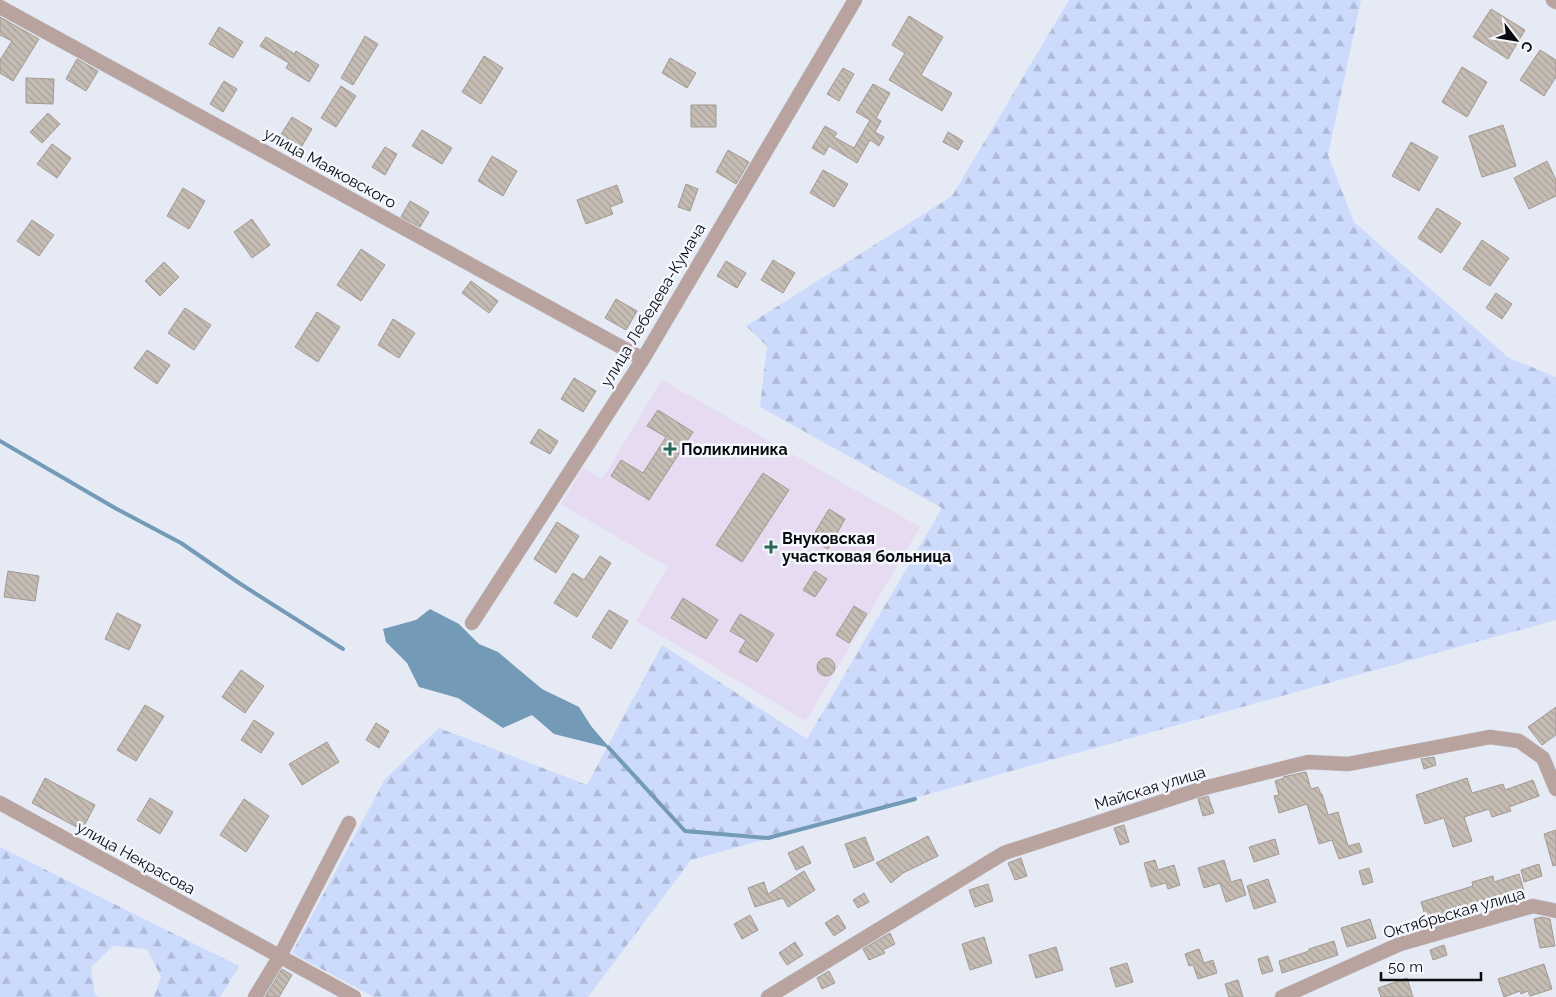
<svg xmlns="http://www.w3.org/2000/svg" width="1556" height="997" viewBox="0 0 1556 997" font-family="Raleway,sans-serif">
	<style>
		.medical { fill: #e6dbf0 }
		.forest { fill: url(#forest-firs) }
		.water { fill: #739ab6 }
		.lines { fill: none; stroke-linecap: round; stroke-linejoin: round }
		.stream { stroke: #739ab6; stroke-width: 4 }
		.building { fill: url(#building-back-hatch); stroke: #a29992 }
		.street-casing { stroke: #c3c6d0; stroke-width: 15 }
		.street { stroke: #b9a39e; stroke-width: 14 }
		.poi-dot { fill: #286855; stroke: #f5f7fe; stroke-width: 2 }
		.labels { text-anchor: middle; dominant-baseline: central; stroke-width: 5; stroke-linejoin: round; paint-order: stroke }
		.street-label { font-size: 16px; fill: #0a0b0f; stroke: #f5f7fe }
		.poi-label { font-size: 16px; font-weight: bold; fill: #0a0b0f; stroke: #f5f7fe; text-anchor: start }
	</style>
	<defs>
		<pattern id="forest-firs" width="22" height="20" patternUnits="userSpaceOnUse" patternTransform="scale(1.25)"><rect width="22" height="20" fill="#ccdafc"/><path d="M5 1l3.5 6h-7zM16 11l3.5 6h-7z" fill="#aebad7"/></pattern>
		<pattern id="building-back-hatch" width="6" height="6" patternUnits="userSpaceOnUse" patternTransform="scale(1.25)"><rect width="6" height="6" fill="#c5bcb4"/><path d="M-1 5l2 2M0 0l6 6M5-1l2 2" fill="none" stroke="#a8a09a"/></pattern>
	</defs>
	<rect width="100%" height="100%" fill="#e6eaf5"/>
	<path class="medical" d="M662 380 920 527 806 721 636 621 668 567 561 504 583 468 602 479Z"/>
	<path class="forest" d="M1069 0H1361L1328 155 1354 222 1509 358 1556 377V620L691 860 588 997H374L292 953 385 779 439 728 587 785 662 645 807 739 942 508 760 407 767 346 746 326 952 196Z
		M0 847 239 966 220 997H154L161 977 147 949 113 946 91 967 95 995 99 997H0Z"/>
	<path class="water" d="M430 609 459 624 479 644 498 652 542 689 579 707 591 726 610 748 554 734 532 715 503 728 458 698 419 687 407 663 386 642 383 629 416 620Z"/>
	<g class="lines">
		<path class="stream" d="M0 441 115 508 181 543 239 583 343 649
			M608 747 685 831 768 838 915 799"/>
	</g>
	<path class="building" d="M1491 9 1525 30 1508 59 1473 37Z
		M909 16 943 37 921 75 952 93 942 111 889 80 905 53 892 45Z
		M0 17 39 39 13 81 0 73V60L12 41 0 35Z
		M219 27 243 42 233 58 209 44Z
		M365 36 378 44 353 85 341 78Z
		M266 37 295 54 296 51 319 65 309 82 286 68 289 63 260 46Z
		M1540 50 1556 60V77L1544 96 1520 80Z
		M484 56 503 68 481 104 462 92Z
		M670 58 696 73 687 88 662 73Z
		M77 59 98 71 86 91 66 79Z
		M1462 67 1487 82 1467 117 1442 102Z
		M843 68 854 74 839 101 827 94Z
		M26 78 54 79 53 104 26 103Z
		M224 81 237 89 223 112 210 104Z
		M873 84 890 93 876 118 881 121 875 132 884 137 879 146 870 140 857 163 829 146 824 155 812 148 825 126 837 133 834 137 854 148 870 120 856 112Z
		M341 86 356 96 336 127 321 118Z
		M691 105H716V127H691Z
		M48 113 60 124 42 143 30 132Z
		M292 117 312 129 296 156 275 144Z
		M1503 125 1516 166 1482 177 1469 136Z
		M422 130 452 148 442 164 412 146Z
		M948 132 963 141 958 150 943 142Z
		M1411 142 1438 157 1419 191 1392 176Z
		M52 144 71 158 57 178 37 164Z
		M385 147 397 154 385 175 372 167Z
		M728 150 749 162 736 184 716 172Z
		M492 156 517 171 503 196 478 181Z
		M1547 161 1556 180V196L1529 209 1514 178Z
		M823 170 848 184 834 207 810 193Z
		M686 184 698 189 690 211 678 207Z
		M617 185 623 202 610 207 613 214 586 224 577 200Z
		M183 188 205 201 189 229 167 216Z
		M410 201 429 212 420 227 401 217Z
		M1437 208 1461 223 1441 253 1418 238Z
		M252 219 270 245 252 258 234 232Z
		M32 220 54 235 39 256 17 241Z
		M1482 240 1509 258 1490 286 1463 269Z
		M361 249 385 265 361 301 337 285Z
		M773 260 795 273 783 293 761 280Z
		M726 261 746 273 737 288 717 276Z
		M164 262 179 277 160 296 145 281Z
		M471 281 498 301 489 313 462 293Z
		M1496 293 1512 304 1502 319 1486 308Z
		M616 299 637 311 626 330 605 318Z
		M185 308 211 325 194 350 168 333Z
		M317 312 340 327 318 362 295 347Z
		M393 319 415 333 399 358 378 345Z
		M147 350 170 365 157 384 134 368Z
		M574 378 596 391 583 412 561 399Z
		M658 410 693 432 649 500 611 476 621 460 643 473 666 437 647 426Z
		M539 429 558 441 550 454 530 443Z
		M763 473 789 490 742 562 716 545Z
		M829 509 845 519 828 549 811 539Z
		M557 522 579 536 556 573 534 559Z
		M600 556 611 563 577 617 554 603 573 573 584 580Z
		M8 571 39 576 35 601 4 597Z
		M815 571 827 579 815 597 803 590Z
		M683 598 718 620 706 639 671 618Z
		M854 606 867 614 849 643 836 635Z
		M609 610 628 621 611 649 592 637Z
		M117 613 141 625 129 650 105 639Z
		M740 614 774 634 757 662 739 652 746 640 730 631Z
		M817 667a9 9 0 1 1 18 0a9 9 0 1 1-18 0Z
		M241 670 264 686 245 713 222 697Z
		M145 705 164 716 136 761 117 750Z
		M1556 707V735L1542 745 1528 727Z
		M254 720 274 733 261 753 241 740Z
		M376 723 389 731 379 748 366 740Z
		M327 742 339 762 302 785 289 764Z
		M1434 757 1436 765 1424 769 1421 759Z
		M1306 772 1311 789 1318 787 1321 794H1322L1328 815 1338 812 1348 846 1359 843 1362 852 1339 859 1332 840 1319 844 1307 804 1279 813 1274 796 1279 795 1275 781 1284 778 1283 777Z
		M45 778 95 805 82 830 32 803Z
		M1467 778 1472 793 1503 784 1505 790 1533 780 1539 796 1509 807 1511 811 1492 817 1489 809 1464 817 1472 841 1453 847 1444 818 1425 824 1416 795Z
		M1208 796 1214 813 1203 816 1198 799Z
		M150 798 173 812 160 834 137 820Z
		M244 799 269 816 246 852 220 835Z
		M1124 825 1129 842 1120 845 1114 828Z
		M1556 830V865L1553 866 1544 834Z
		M928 836 938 856 903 873 891 883 876 863Z
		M865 837 874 860 854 868 845 844Z
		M1275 839 1279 854 1254 862 1249 847Z
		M803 846 811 863 796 870 788 853Z
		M1021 858 1027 876 1015 880 1008 863Z
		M1155 860 1158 870 1174 865 1180 885 1168 889 1166 883 1151 887 1144 863Z
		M1224 860 1231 882 1241 879 1246 895 1226 902 1220 883 1204 888 1198 868Z
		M1539 864 1542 876 1524 882 1521 870Z
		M1369 868 1373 882 1363 885 1359 871Z
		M804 871 815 890 788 907 783 898 755 907 748 888 764 882 768 894Z
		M1519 874 1525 894 1507 900 1505 893 1460 907 1461 911 1427 922 1421 902 1473 886 1472 882 1493 876 1494 882Z
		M1268 879 1276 902 1254 909 1247 886Z
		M988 884 993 901 975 907 969 890Z
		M864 893 869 902 858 908 853 900Z
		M750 915 758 930 742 939 734 924Z
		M838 915 846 928 834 936 825 923Z
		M1542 917 1550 919 1555 946 1540 948 1534 919Z
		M1370 919 1376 938 1347 947 1341 928Z
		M890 933 895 944 883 950 885 953 869 960 863 949Z
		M984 937 992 963 970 970 962 944Z
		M1334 941 1338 955 1282 973 1279 961 1309 951V949Z
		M795 942 803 955 787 965 779 953Z
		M1444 945 1447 955 1433 960 1430 950Z
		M1056 947 1063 970 1036 978 1029 955Z
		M1199 949 1204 963 1213 960 1217 973 1198 979 1193 965 1189 966 1185 954Z
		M1268 956 1273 971 1262 974 1258 959Z
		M1127 963 1133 982 1116 987 1110 968Z
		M1544 964 1552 989 1530 996 1528 991 1521 994 1520 991 1504 997 1498 979Z
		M282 969 292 975 279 997H265Z
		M829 971 835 983 822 989 817 978Z
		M1407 978 1413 997H1381L1378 988Z
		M1238 980 1243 997H1229L1225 984Z"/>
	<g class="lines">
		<g class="street-casing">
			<path id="street" d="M1553 0 1556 2
				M0 7 643 359
				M472 623 643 359 855 0
				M0 803 354 997
				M255 997 280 956 349 823
				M768 997 1004 853 1204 788 1308 762 1348 764 1490 737 1519 741 1543 758 1556 789
				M1282 997 1400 944 1533 906 1556 911"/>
		</g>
		<use href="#street" class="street"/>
	</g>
	<g class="poi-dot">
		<path d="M667.5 441.5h5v5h5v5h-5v5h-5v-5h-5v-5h5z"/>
		<path d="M768.5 539.5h5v5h5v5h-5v5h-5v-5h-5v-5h5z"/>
	</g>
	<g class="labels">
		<g class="street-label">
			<text transform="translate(330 168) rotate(29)">улица Маяковского</text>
			<text transform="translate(653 305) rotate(-59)">улица Лебедева-Кумача</text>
			<text transform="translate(1150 788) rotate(-17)">Майская улица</text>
			<text transform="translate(136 858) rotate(29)">улица Некрасова</text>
			<text transform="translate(1454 913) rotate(-16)">Октябрьская улица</text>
		</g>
		<g class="poi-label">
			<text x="681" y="449">Поликлиника</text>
			<text x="782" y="538">Внуковская<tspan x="782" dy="18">участковая больница</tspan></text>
		</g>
	</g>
	<g transform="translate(1516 40) rotate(121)" stroke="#f5f7fe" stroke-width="4" paint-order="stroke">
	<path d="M0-4L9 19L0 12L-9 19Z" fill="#0a0b0f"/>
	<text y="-8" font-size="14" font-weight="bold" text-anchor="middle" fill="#0a0b0f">С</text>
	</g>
	<path d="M1381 972v8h100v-8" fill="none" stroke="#0a0b0f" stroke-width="2.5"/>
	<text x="1388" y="972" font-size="15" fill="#0a0b0f" stroke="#f5f7fe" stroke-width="4" paint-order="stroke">50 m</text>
</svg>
